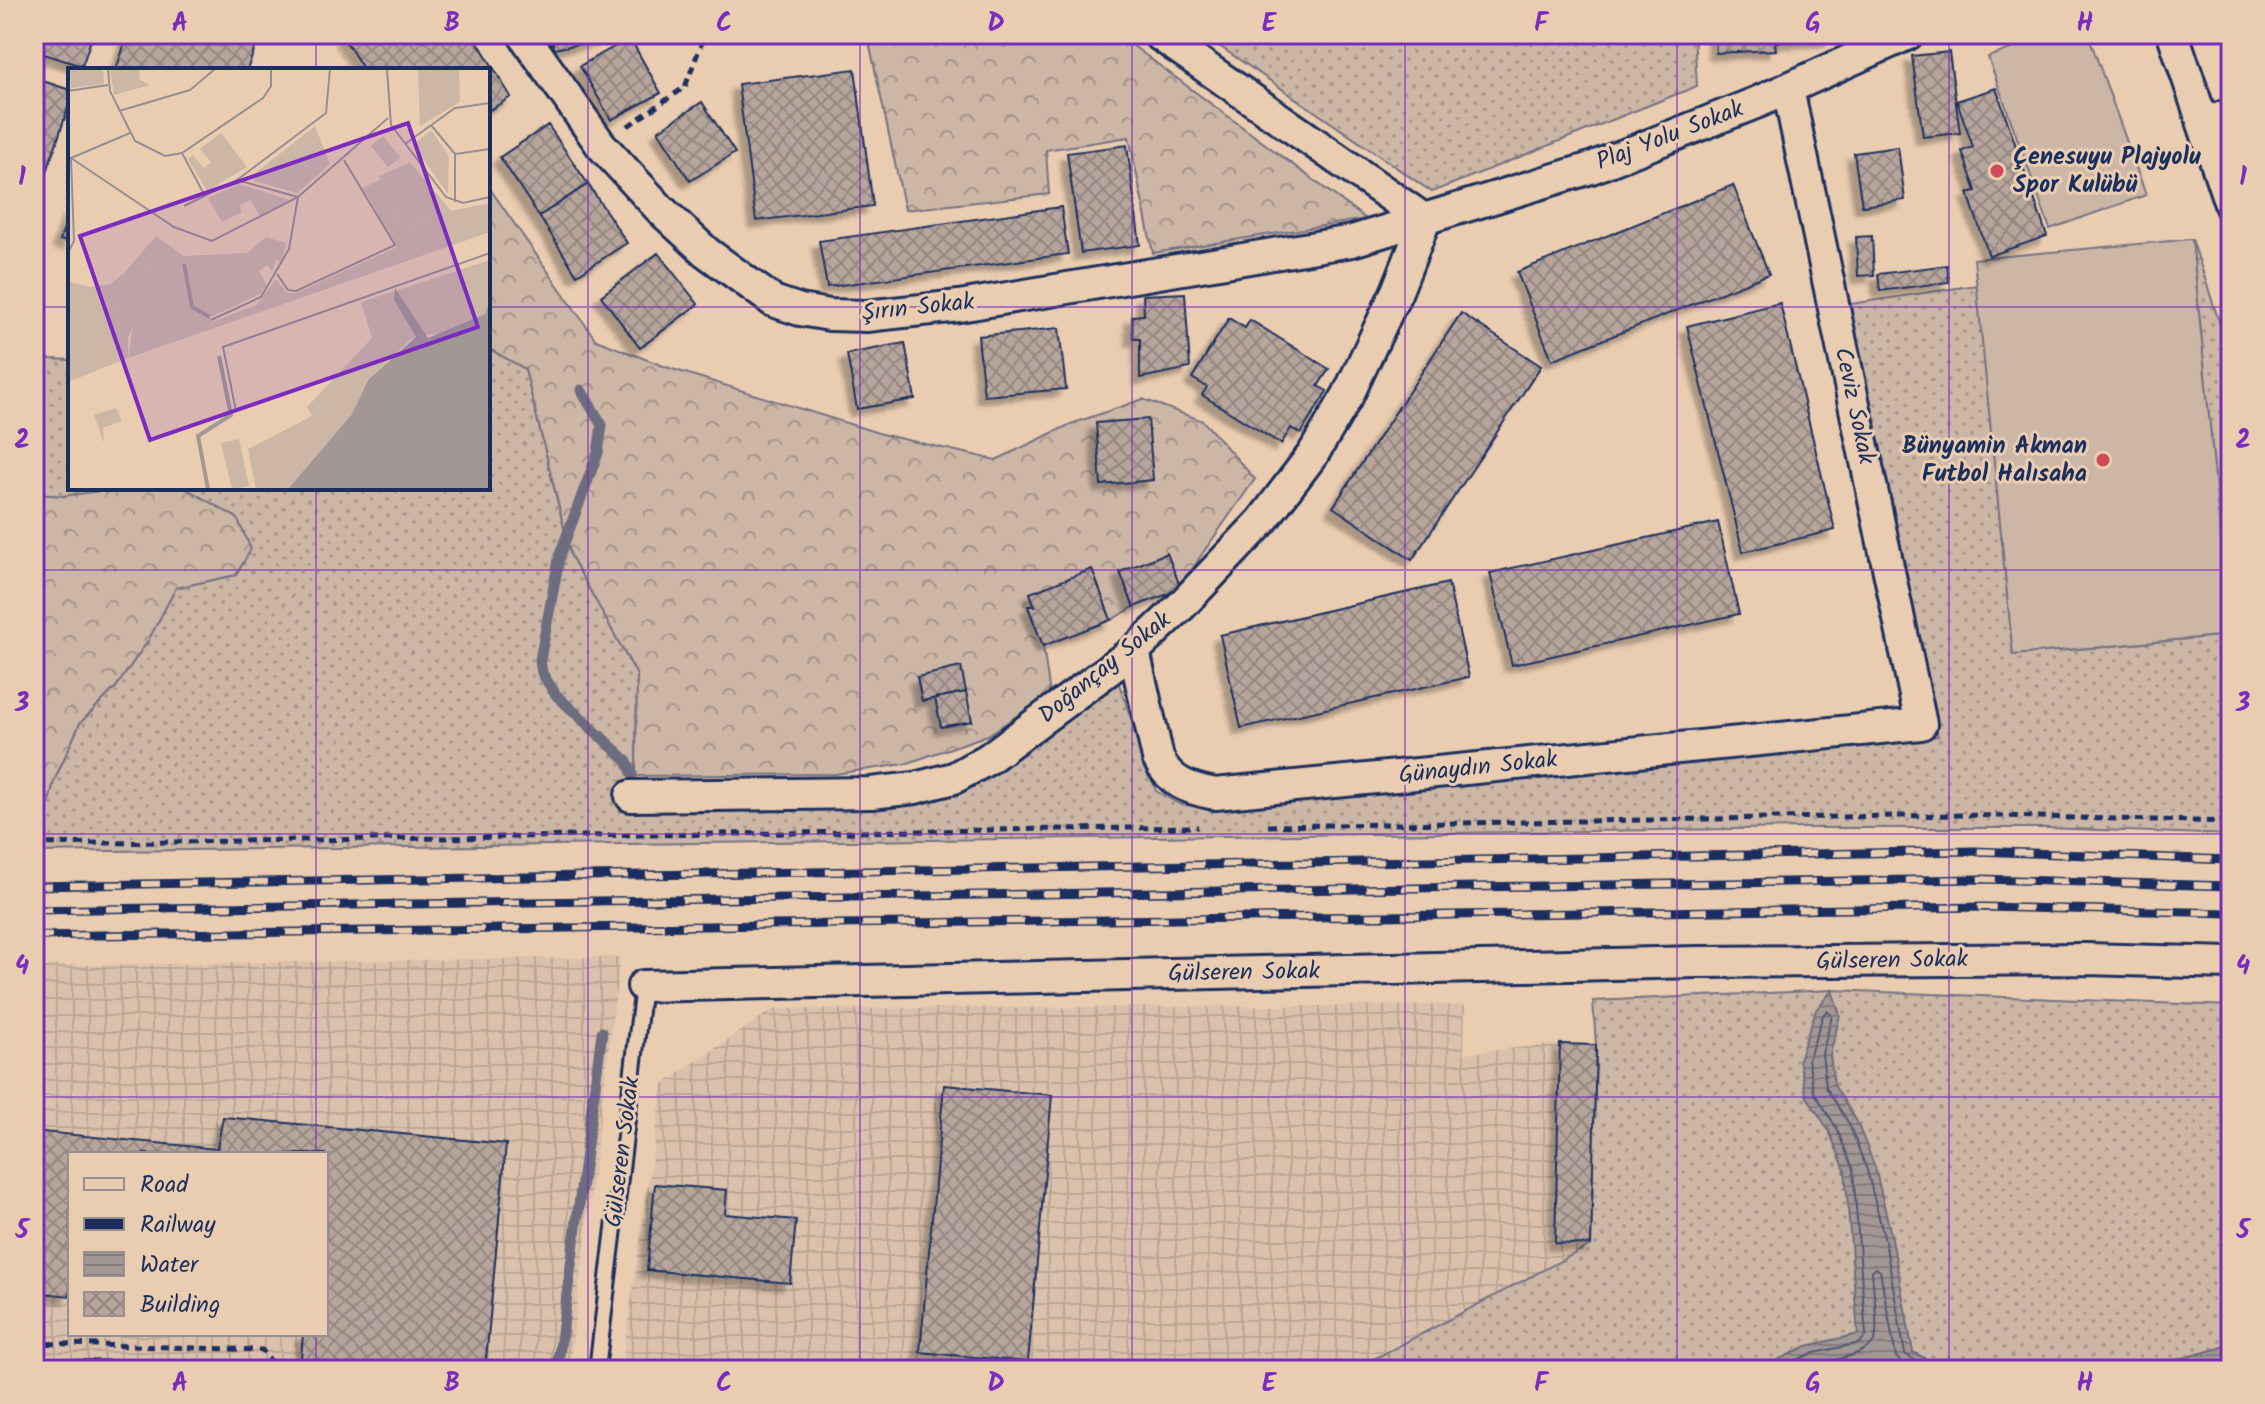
<svg xmlns="http://www.w3.org/2000/svg" width="2265" height="1404" viewBox="0 0 2265 1404" font-family="Kalam,sans-serif">
	<style>
		.industrial { fill: url(#industrial-grid); fill-rule: evenodd }
		.grass { fill: url(#grass-dots); stroke: #747282; stroke-width: 2 }
		.forest { fill: url(#forest-crowns); stroke: #747282; stroke-width: 2 }
		.garden { fill: #ccb6a5; stroke: #747282; stroke-width: 2 }
		.water { fill: url(#water-rules); stroke: #6d6d7f; stroke-width: 2 }
		.lines { fill: none; stroke-linecap: round; stroke-linejoin: round }
		.shore { stroke: #515974; stroke-width: 2 }
		.stream { stroke: #6d6d7f; stroke-width: 11 }
		.building { fill: url(#building-cross-hatch); stroke: #1b2f5e; stroke-width: 2; filter: url(#shadow) }
		.lane-casing { stroke: #1b2f5e; stroke-width: 20 }
		.street-casing { stroke: #1b2f5e; stroke-width: 36 }
		.path { stroke: #1b2f5e; stroke-width: 5; stroke-dasharray: 8 6; stroke-linecap: butt }
		.lane { stroke: #eacdb1; stroke-width: 14 }
		.street { stroke: #eacdb1; stroke-width: 30 }
		.rail-casing { stroke: #1b2f5e; stroke-width: 9 }
		.rail { stroke: #eacdb1; stroke-width: 6; stroke-dasharray: 18; stroke-linecap: butt }
		.grid { fill: none; stroke: #7b2cbf; stroke-width: 2; stroke-opacity: 0.55 }
		.poi-dot { fill: #d1495b; stroke: #eacdb1; stroke-width: 3 }
		.labels { text-anchor: middle; dominant-baseline: central; stroke-width: 6; stroke-linejoin: round; paint-order: stroke }
		.street-label { font-size: 24px; fill: #1b2f5e; stroke: #eacdb1 }
		.poi-label { font-size: 24px; font-weight: bold; fill: #1b2f5e; stroke: #eacdb1; text-anchor: start }
		.inset-river { fill: none; stroke: #a39795; stroke-width: 4 }
		.inset-road { fill: none; stroke: #978e90; stroke-width: 2 }
		.view { fill: #7b2cbf; fill-opacity: 0.15; stroke: #7b2cbf; stroke-width: 4 }
		.inset-edge { fill: none; stroke: #1b2f5e; stroke-width: 4 }
		.neatline { fill: none; stroke: #7b2cbf; stroke-width: 3 }
		.grid-label { font-size: 26px; text-anchor: middle; font-weight: bold; fill: #7b2cbf }
	</style>
	<defs>
		<pattern id="industrial-grid" width="8" height="8" patternUnits="userSpaceOnUse" patternTransform="scale(2)"><rect width="8" height="8" fill="#dbc1ab"/><path d="M0 4h8M4 0v8" fill="none" stroke="#bba696"/></pattern>
		<pattern id="grass-dots" width="8" height="8" patternUnits="userSpaceOnUse" patternTransform="scale(2)"><rect width="8" height="8" fill="#ccb6a5"/><path d="M2 2h.1M6 6h.1" fill="none" stroke="#a5948a" stroke-width="1.8" stroke-linecap="round"/></pattern>
		<pattern id="forest-crowns" width="20" height="18" patternUnits="userSpaceOnUse" patternTransform="scale(2)"><rect width="20" height="18" fill="#ccb6a5"/><path d="M2 6a3 3 0 1 1 6 0M12 15a3 3 0 1 1 6 0" fill="none" stroke="#a5948a"/></pattern>
		<pattern id="water-rules" width="6" height="5" patternUnits="userSpaceOnUse" patternTransform="scale(2)"><rect width="6" height="5" fill="#a39795"/><path d="M0 2.5h6" fill="none" stroke="#847c7d"/></pattern>
		<pattern id="building-cross-hatch" width="8" height="8" patternUnits="userSpaceOnUse" patternTransform="scale(2)"><rect width="8" height="8" fill="#b7a59c"/><path d="M0 0l8 8M0 8l8-8" fill="none" stroke="#948782"/></pattern>
		<filter id="shadow"><feDropShadow dx="-7" dy="7" stdDeviation="2" flood-color="#0004"/></filter>
	</defs>
	<rect width="100%" height="100%" fill="#eacdb1"/>
	<filter id="ink" filterUnits="userSpaceOnUse"><feTurbulence type="fractalNoise" baseFrequency=".0125" numOctaves="2"/><feDisplacementMap in="SourceGraphic" scale="16" xChannelSelector="R" yChannelSelector="G"/><feConvolveMatrix kernelMatrix="1 2 1 2 8 2 1 2 1" color-interpolation-filters="sRGB"/></filter>
	<g filter="url(#ink)">
		<path class="industrial" d="M620 957 569 1370H34V966ZM70 1154H326V1334H70Z
			M1465 1005 1464 1053 1560 1044 1596 1045 1591 1245 1353 1370H621L663 1084 773 1009Z"/>
		<path class="grass" d="M1202 34H1694L1697 86 1432 192Z
			M2192 239 2231 358V835L2046 828H1814L37 852 54 781 80 723 116 687 149 639 176 587 236 575 237 518 185 488H488V348L525 369 571 556 637 675 636 776 629 807 910 802 943 797 968 788 1117 678 1156 791 1181 805 1212 807 1938 736 1850 304 1977 285 2013 655 2230 635Z
			M34 355 50 359 70 360V488L123 489 63 496 34 494Z
			M1832 990 2231 1006V1345L2139 1370H1977L1935 1364 1913 1352 1807 1346 1757 1370H1353L1591 1245 1596 1045 1593 1001Z"/>
		<path class="forest" d="M898 34H1117L1366 219 1153 253 1129 137 1046 150 1049 194 905 210 868 37Z
			M488 186 596 340 666 367 885 435 996 460 1071 424 1143 399 1203 421 1255 479 1200 557 1181 589 1166 553 1120 572 1134 607 1111 620 1092 570 1030 593 1035 606 1028 607 1043 646 1050 694 988 735 905 764 835 774 636 776 637 675 571 556 525 369 488 348Z
			M123 488H185L237 518 251 549 236 575 176 588 149 639 116 687 80 723 54 781 37 852H34V494L63 496Z"/>
		<path class="garden" d="M2052 34H2088L2146 195 2050 229 1988 57Z
			M2192 239 2230 635 2013 655 1974 259Z"/>
		<path class="water" d="M1832 990 1840 1015 1830 1055 1834 1085 1856 1120 1875 1167 1892 1239 1913 1352 1935 1364 1977 1370H1757L1807 1346 1858 1334 1845 1170 1829 1131 1806 1095 1799 1059 1816 1010Z
			M2231 1345V1370H2139Z"/>
		<g class="lines">
			<path class="shore" d="M1776 1370 1810 1354 1860 1343 1866 1335 1853 1169 1836 1127 1814 1092 1808 1060 1823 1015 1827 1011 1832 1016 1822 1054 1826 1087 1849 1124 1867 1170 1885 1241 1905 1354 1929 1370
				M1799 1370C1818 1361 1874 1358 1876 1335 1878 1315 1873 1292 1872 1271L1876 1268 1880 1271 1896 1357 1909 1370"/>
			<path class="stream" d="M581 390 602 425 598 453 560 554 540 660 542 673 556 695 627 761 632 773
				M557 1370 602 1032"/>
		</g>
		<path class="building" d="M34 34H93L82 66 34 51Z
			M128 34H214L255 48 247 70H116Z
			M348 34H473L511 97 488 111V70H364L343 37Z
			M551 34H604L605 39 554 49Z
			M1715 34H1833V39L1775 42 1776 50 1716 53Z
			M630 38 661 93 611 120 580 66Z
			M1949 52 1960 133 1923 137 1912 56Z
			M855 69 873 206 756 221 738 84Z
			M34 78 70 90V102L41 190 34 188Z
			M1996 88 2047 236 1989 256 1968 193 1976 191 1962 151 1973 147 1957 101Z
			M702 102 735 153 690 181 658 131Z
			M548 125 588 184 539 216 500 157Z
			M1127 145 1140 245 1081 253 1067 153Z
			M1898 147 1905 200 1862 206 1854 153Z
			M588 184 627 243 577 275 539 216Z
			M1733 185 1769 274 1552 360 1517 272Z
			M1061 207 1068 254 827 287 819 241Z
			M70 209V243L60 240Z
			M1872 236 1874 275 1858 276 1856 237Z
			M658 253 698 304 640 348 601 296Z
			M1947 265 1949 282 1880 291 1878 274Z
			M1185 293 1190 368 1140 378V339H1133L1132 316 1144 315 1143 295Z
			M1780 303 1835 530 1743 552 1687 326Z
			M1461 313 1541 366 1412 560 1333 507Z
			M1229 318 1245 328 1250 320 1329 369 1318 386 1327 391 1301 434 1291 428 1281 444 1202 395 1207 387 1192 378Z
			M1059 328 1066 389 984 396 978 336Z
			M905 343 915 399 857 409 847 354Z
			M1148 419 1153 480 1101 485 1096 423Z
			M1718 522 1739 614 1512 665 1490 573Z
			M1167 553 1181 589 1134 607 1120 572Z
			M1092 569 1111 620 1043 646 1028 606H1035L1030 593Z
			M1448 583 1469 677 1241 728 1220 635Z
			M961 667 966 692 922 701 917 677Z
			M966 692 972 721 941 727 935 698Z
			M1560 1044 1596 1045 1591 1245 1555 1243Z
			M944 1085 1052 1095 1028 1362 920 1352Z
			M223 1117 506 1144 485 1370H300L303 1334H326V1154H70V1296L34 1292V1131L217 1149Z
			M655 1184 727 1190 725 1214 796 1220 790 1283 647 1270Z
			M34 1359 172 1362V1370H34Z"/>
		<g class="lines">
			<g class="lane-casing">
				<path id="lane" d="M597 1370 643 986"/>
			</g>
			<g class="street-casing">
				<path id="street" d="M523 34 601 145 661 210 706 252 773 301 800 310 830 315 866 316 959 306 1352 241 1591 168 1758 102 1908 34
					M1158 34 1425 220
					M2173 34 2231 207
					M2203 124 2231 114
					M1134 651 1158 758C1170 783 1189 789 1215 794L1921 724 1788 89
					M631 796 871 793 915 788 954 778 988 759 1134 651 1180 607 1262 521 1313 454 1348 395 1397 291 1425 220
					M643 986 1698 962 2086 959 2231 963"/>
			</g>
			<path class="path" d="M628 126 685 87 705 34
				M1268 826 1962 815 2231 822
				M34 844 1198 827
				M34 1343 262 1350 277 1370"/>
			<use href="#lane" class="lane"/>
			<use href="#street" class="street"/>
			<g class="rail-casing">
				<path id="rail" d="M34 886 1974 851 2231 860
					M34 910 1979 879 2231 886
					M34 936 1985 907 2231 913"/>
			</g>
			<use href="#rail" class="rail"/>
		</g>
	</g>
	<path class="grid" d="M316 34V70M588 34V1370M860 34V1370M1132 34V1370M1405 34V1370M1677 34V1370M1949 34V1370M34 307H70M488 307H2231M316 488V1154M34 570H2231M34 834H2231M34 1097H2231M316 1334V1370"/>
	<g class="poi-dot">
		<circle cx="1997" cy="171" r="8"/>
		<circle cx="2103" cy="460" r="8"/>
	</g>
	<g class="labels">
		<g class="street-label">
			<text transform="translate(1670 136) rotate(-21)">Plaj Yolu Sokak</text>
			<text transform="translate(918 308) rotate(-6)">Şırın Sokak</text>
			<text transform="translate(1854 406) rotate(78)">Ceviz Sokak</text>
			<text transform="translate(1105 668) rotate(-39)">Doğançay Sokak</text>
			<text transform="translate(1478 768) rotate(-6)">Günaydın Sokak</text>
			<text transform="translate(1892 961) rotate(-1)">Gülseren Sokak</text>
			<text transform="translate(1244 973) rotate(-1)">Gülseren Sokak</text>
			<text transform="translate(623 1152) rotate(-83)">Gülseren Sokak</text>
		</g>
		<g class="poi-label">
			<text x="2013" y="157">Çenesuyu Plajyolu<tspan x="2013" dy="28">Spor Kulübü</tspan></text>
			<text x="2087" y="446" text-anchor="end">Bünyamin Akman<tspan x="2087" dy="28">Futbol Halısaha</tspan></text>
		</g>
	</g>
	<g transform="translate(68 68)">
		<rect width="422" height="422" fill="#eacdb1"/>
		<path d="M350 1H391L392 34 352 58ZM247 58 262 96 229 125 187 113 186 106ZM153 65 179 99 139 123 120 91 125 87 136 100 143 94 132 81ZM342 94 383 143 422 135V164L60 290 67 245 57 229 59 218 84 195 107 196 138 234 144 254 188 237 208 211 219 225H228L329 179 295 120 313 111 336 163 366 149ZM422 192V246L376 266 351 267 341 273 300 312 284 346 220 421H188L180 381 244 348 239 339 304 270 293 234ZM0 196 2 214 22 219 43 216 56 205 54 233 35 240 18 231 0 233ZM48 340 54 353 35 360 36 375 26 347ZM171 371 181 418 164 421 153 375Z" fill="#ccb6a5"/>
		<path d="M2 1H35L36 16 3 20ZM42 1H72L71 11 82 17 46 27ZM363 62 381 88 380 126 345 77ZM171 116 221 132 192 148 182 132 171 138 174 144 154 154 140 130ZM88 168 116 188 179 185 198 169 218 175 213 195 208 191 204 203 199 197 191 203 199 217 192 226 143 249 138 234 107 196 84 195 59 219 57 229 76 235 60 269V290L0 314V233L18 231 35 240 54 233 56 205Z" fill="#ccb6a5"/>
		<path d="M315 68 333 90 320 99 303 78ZM342 94 367 149 336 163 311 108Z" fill="#ccb6a5"/>
		<path d="M327 220 360 270 417 246 422 232V421H220L284 346 300 312 348 269 326 232Z" fill="#a39795"/>
		<path class="inset-river" d="M116 196 124 239 142 249M140 421 130 368 163 347 151 288"/>
		<path class="inset-road" d="M40 1 42 23 67 73 97 88 114 85 195 30 203 18V1M319 1 323 57 378 129 395 135 422 129M0 23 40 17M51 43 122 22 147 1M363 57 387 86M337 76 387 40 422 35M114 85 137 128M387 86V134M387 86 422 81M0 88 106 159 144 173 230 129 320 50M3 90 62 65M169 112 230 129M116 138 169 112 258 45 262 1M0 185 6 173 3 90M209 206 220 222 228 223 327 177 276 92M143 252 193 229 221 181 230 129M168 343 155 279 422 185"/>
		<path class="view" d="M340 55 410 259 82 372 12 168Z"/>
		<rect width="422" height="422" class="inset-edge"/>
	</g>
	<rect width="2265" height="1404" fill="none" stroke="#eacdb1" stroke-width="88"/>
	<rect x="68" y="1152" width="260" height="184" fill="#eacdb1" stroke="#978e90" stroke-width="2"/>
	<rect x="84" y="1178" width="40" height="12" fill="#eacdb1" stroke="#978e90" stroke-width="2"/>
	<text x="140" y="1192" font-size="24" fill="#1b2f5e">Road</text>
	<rect x="84" y="1218" width="40" height="12" fill="#1b2f5e" stroke="#978e90" stroke-width="2"/>
	<text x="140" y="1232" font-size="24" fill="#1b2f5e">Railway</text>
	<rect x="84" y="1252" width="40" height="24" fill="url(#water-rules)" stroke="#978e90" stroke-width="2"/>
	<text x="140" y="1272" font-size="24" fill="#1b2f5e">Water</text>
	<rect x="84" y="1292" width="40" height="24" fill="url(#building-cross-hatch)" stroke="#978e90" stroke-width="2"/>
	<text x="140" y="1312" font-size="24" fill="#1b2f5e">Building</text>
	<rect x="44" y="44" width="2177" height="1316" class="neatline"/>
	<g class="grid-label">
		<text x="180" y="31">A</text>
		<text x="452" y="31">B</text>
		<text x="724" y="31">C</text>
		<text x="996" y="31">D</text>
		<text x="1269" y="31">E</text>
		<text x="1541" y="31">F</text>
		<text x="1813" y="31">G</text>
		<text x="2085" y="31">H</text>
		<text x="22" y="185">1</text>
		<text x="2243" y="185">1</text>
		<text x="22" y="448">2</text>
		<text x="2243" y="448">2</text>
		<text x="22" y="711">3</text>
		<text x="2243" y="711">3</text>
		<text x="22" y="974">4</text>
		<text x="2243" y="974">4</text>
		<text x="22" y="1238">5</text>
		<text x="2243" y="1238">5</text>
		<text x="180" y="1391">A</text>
		<text x="452" y="1391">B</text>
		<text x="724" y="1391">C</text>
		<text x="996" y="1391">D</text>
		<text x="1269" y="1391">E</text>
		<text x="1541" y="1391">F</text>
		<text x="1813" y="1391">G</text>
		<text x="2085" y="1391">H</text>
	</g>
</svg>
